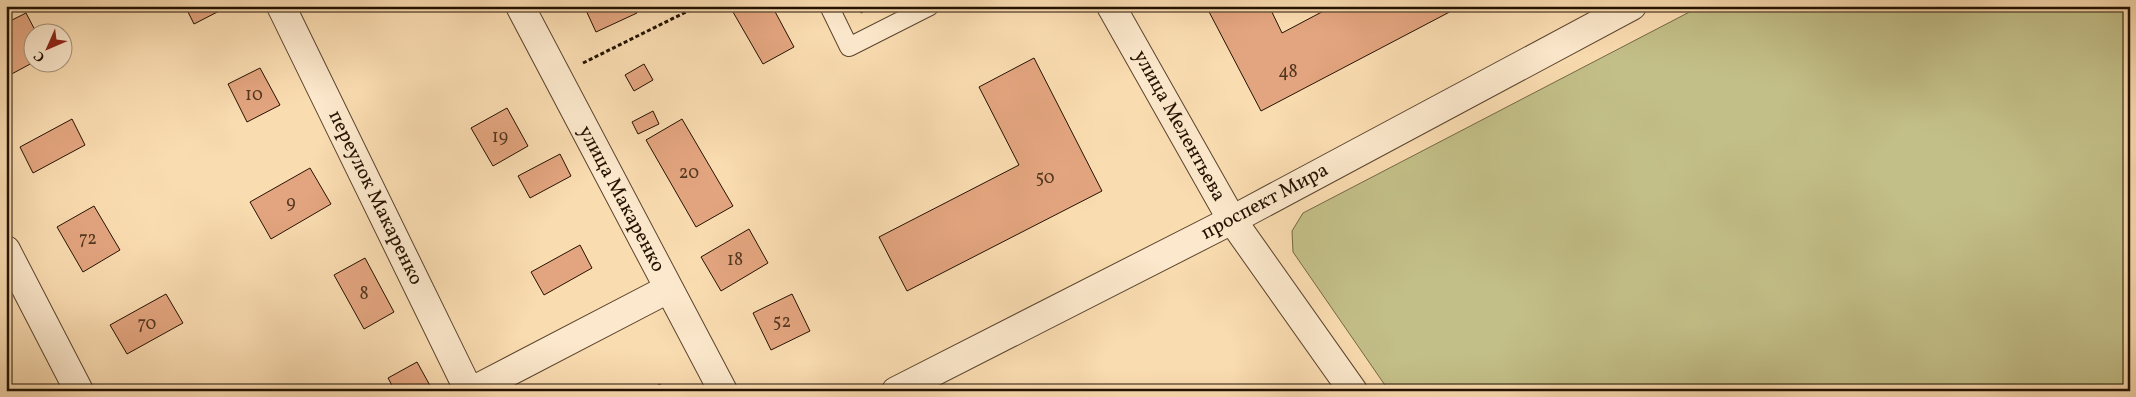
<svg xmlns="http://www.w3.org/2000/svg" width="2136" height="397" viewBox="0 0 2136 397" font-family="Vollkorn,serif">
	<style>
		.green { fill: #c3bf88; stroke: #746844 }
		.building { fill: #e3a57f; stroke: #241200 }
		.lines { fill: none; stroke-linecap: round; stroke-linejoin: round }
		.service-casing { stroke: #5a442c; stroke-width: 20 }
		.minor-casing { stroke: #5a442c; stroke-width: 30 }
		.tertiary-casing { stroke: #5a442c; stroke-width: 30 }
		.path { stroke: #241200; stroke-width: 3; stroke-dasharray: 4 2.5; stroke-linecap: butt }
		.service { stroke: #fce8cc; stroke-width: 18 }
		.minor { stroke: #fce8cc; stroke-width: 28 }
		.tertiary { stroke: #fce8cc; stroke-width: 28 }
		.labels { text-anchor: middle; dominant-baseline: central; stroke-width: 4; stroke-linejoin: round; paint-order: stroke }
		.number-label { font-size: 18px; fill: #543720 }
		.street-label { font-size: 20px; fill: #241200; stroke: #fce8cc }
	</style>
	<rect width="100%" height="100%" fill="#fadcb1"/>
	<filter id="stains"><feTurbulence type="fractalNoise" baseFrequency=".004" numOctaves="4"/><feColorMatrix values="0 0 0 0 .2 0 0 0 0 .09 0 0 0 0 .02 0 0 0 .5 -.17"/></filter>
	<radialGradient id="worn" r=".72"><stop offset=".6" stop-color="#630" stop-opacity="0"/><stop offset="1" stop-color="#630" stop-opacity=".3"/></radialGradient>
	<path class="green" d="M1701 6H2130V391H1389L1293 252 1292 231 1303 213Z"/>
	<path class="building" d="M185 6H229L194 24Z
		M584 6H634L637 13 596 32Z
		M743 6H772L794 47 763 64 733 12Z
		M857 6H873L861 13Z
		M1206 6H1269L1282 33 1333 6H1461L1261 111Z
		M26 13 36 32H32L34 62 6 77V23Z
		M1034 58 1102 191 907 291 879 237 1019 165 979 87Z
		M644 64 653 80 634 91 625 75Z
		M260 68 280 105 247 122 228 84Z
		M507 108 528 146 493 166 471 128Z
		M653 111 659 124 638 134 632 122Z
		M72 119 85 145 33 173 20 147Z
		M682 119 733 206 696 227 646 140Z
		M560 154 571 176 530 198 518 176Z
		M310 168 331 204 271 239 250 202Z
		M94 206 120 250 83 272 57 227Z
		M749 229 768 263 721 291 701 257Z
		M580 245 592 268 544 295 531 272Z
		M365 258 394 312 364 329 334 275Z
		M166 294 183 323 127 354 110 325Z
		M792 294 810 331 771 350 753 313Z
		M417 362 433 391H395L388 378Z
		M660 384 664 391H646Z"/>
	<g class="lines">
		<g class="service-casing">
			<path id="service" d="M829 6 849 47 930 6"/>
		</g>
		<g class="minor-casing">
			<path id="minor" d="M281 6 469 391
				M520 6 723 391
				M1111 6 1232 220
				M6 250 79 391
				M472 391 668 289"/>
		</g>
		<g class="tertiary-casing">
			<path id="tertiary" d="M1232 220 1353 391
				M896 391 1232 220 1632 6"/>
		</g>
		<path class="path" d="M583 63 698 6"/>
		<use href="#service" class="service"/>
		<use href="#minor" class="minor"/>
		<use href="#tertiary" class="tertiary"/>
	</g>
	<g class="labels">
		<g class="number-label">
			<text x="1288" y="72">48</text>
			<text x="254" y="95">10</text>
			<text x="500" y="137">19</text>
			<text x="689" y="173">20</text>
			<text x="1045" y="178">50</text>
			<text x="291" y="203">9</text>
			<text x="88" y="239">72</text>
			<text x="735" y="260">18</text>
			<text x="364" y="294">8</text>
			<text x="782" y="322">52</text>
			<text x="147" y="324">70</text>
		</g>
		<g class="street-label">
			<text transform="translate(1179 126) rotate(61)">улица Мелентьева</text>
			<text transform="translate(375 198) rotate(64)">переулок Макаренко</text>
			<text transform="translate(621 199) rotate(62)">улица Макаренко</text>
			<text transform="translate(1265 202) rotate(-28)">проспект Мира</text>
		</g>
	</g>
	<rect width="2136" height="397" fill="none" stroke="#fadcb1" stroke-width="25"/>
	<rect x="8" y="8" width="2121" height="382" fill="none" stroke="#241200" stroke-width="2.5"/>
	<rect x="12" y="12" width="2111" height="372" fill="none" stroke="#241200"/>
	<g transform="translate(48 48) rotate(225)"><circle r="24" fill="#fce8cc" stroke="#a6927a"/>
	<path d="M0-4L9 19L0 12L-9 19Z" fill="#8f2418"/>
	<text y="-8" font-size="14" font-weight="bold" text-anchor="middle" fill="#241200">С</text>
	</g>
	<rect width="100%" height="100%" filter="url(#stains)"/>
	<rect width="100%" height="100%" fill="url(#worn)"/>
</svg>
